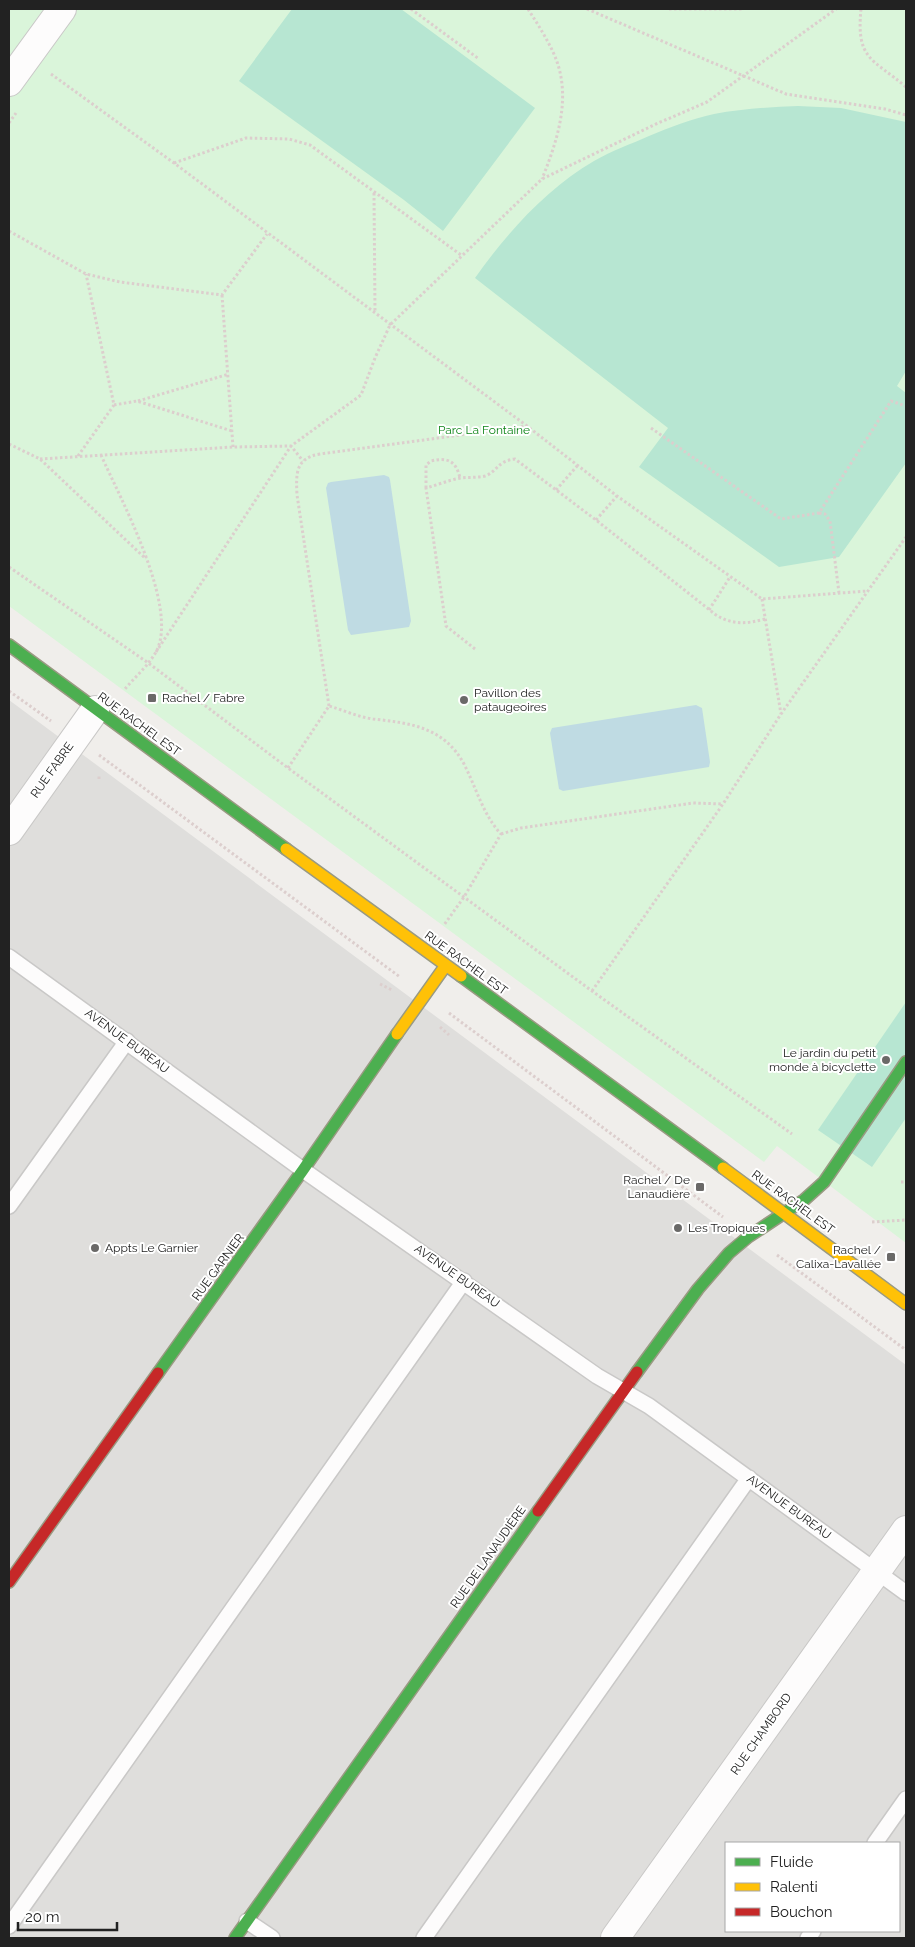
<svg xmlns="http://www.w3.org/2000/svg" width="915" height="1947" viewBox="0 0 915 1947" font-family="Raleway,sans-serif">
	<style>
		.residential { fill: #dfdedc; fill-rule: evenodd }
		.park { fill: #daf5da }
		.pitch { fill: #b7e6d2 }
		.water { fill: #bfdbe3 }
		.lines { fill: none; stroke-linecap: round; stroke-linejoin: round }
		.lane-casing { stroke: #c9c8c7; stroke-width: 18 }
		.street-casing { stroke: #c9c8c7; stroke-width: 30 }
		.fast-casing { stroke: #999a82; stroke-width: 14 }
		.slow-casing { stroke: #999a82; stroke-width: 14 }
		.jam-casing { stroke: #999a82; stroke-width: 14 }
		.path { stroke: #dccecd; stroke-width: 3; stroke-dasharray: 2.5 2.5; stroke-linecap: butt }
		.lane { stroke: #fdfcfc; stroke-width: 15 }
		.street { stroke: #fdfcfc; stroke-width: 28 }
		.fast { stroke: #4caf50; stroke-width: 11 }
		.slow { stroke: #ffc107; stroke-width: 11 }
		.jam { stroke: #c62828; stroke-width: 11 }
		.poi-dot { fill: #6a6968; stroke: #fff; stroke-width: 2 }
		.labels { text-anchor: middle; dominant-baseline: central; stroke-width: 4; stroke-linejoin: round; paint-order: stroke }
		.park-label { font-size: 12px; fill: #0c8416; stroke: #fff }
		.poi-label { font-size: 12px; fill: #222; stroke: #fff; text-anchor: start }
		.street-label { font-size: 12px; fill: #222; stroke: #fff }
	</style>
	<rect width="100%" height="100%" fill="#f0eeeb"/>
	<path class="residential" d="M9 700 906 1365V1938H9ZM726 1843H899V1931H726Z"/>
	<path class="park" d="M9 9H906V1243L777 1146 764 1162 9 606Z"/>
	<path class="pitch" d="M292 9H401L535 108 443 231 404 200 239 81Z
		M798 106 841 108 906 122V371L897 386 906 393V463L839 557 779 567 639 467 668 428 475 278C506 234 547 188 594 161 611 151 631 144 649 136 670 127 692 119 714 114 742 109 770 107 798 106Z
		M906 1002V1118L872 1167 818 1130Z"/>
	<path class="water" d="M384 475 389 477 390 480 411 621 409 627 351 635 348 630 326 488 328 483 331 482Z
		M696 705 702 708 710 762 709 767 563 791 559 789 550 733 552 728Z"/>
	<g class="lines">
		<g class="lane-casing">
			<path id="lane" d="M9 957 303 1170 597 1376 649 1406 906 1593
				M9 1206 127 1041
				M875 1843 906 1799
				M247 1921 272 1938
				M9 1926 464 1281
				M424 1938 749 1478
				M808 1938 813 1931"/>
		</g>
		<g class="street-casing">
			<path id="street" d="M9 82 62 9
				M9 831 95 710
				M615 1938 906 1530"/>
		</g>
		<g class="fast-casing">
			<path id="fast" d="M9 645 286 849
				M461 976 723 1168
				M637 1372 698 1289 729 1253 748 1237 804 1200 824 1182 906 1062
				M158 1373 303 1170 397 1034
				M235 1938 538 1511"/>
		</g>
		<g class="slow-casing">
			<path id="slow" d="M286 849 461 976
				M397 1034 446 965
				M723 1168 906 1304"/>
		</g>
		<g class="jam-casing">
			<path id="jam" d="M538 1511 637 1372
				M9 1582 158 1373"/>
		</g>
		<path class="path" d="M411 9 479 59
			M528 9C537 23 546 37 553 52 573 94 558 139 542 179
			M587 9 786 94 885 109 906 115
			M669 9H743
			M861 9C856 60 872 58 906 87
			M51 74 174 163 527 426 617 496 762 599 867 591
			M9 123 16 113
			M174 163 246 138 289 139 310 145 461 255
			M374 193 375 312
			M9 231 86 274 120 282 222 295 267 234
			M222 295 233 447
			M138 401 229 374
			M114 405 137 401 232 431
			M651 428 781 519 819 513 891 401 906 406
			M9 444 40 459 146 559
			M101 455C120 498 180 608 156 652 148 666 134 678 124 690
			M78 456 114 405 86 274
			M40 459 233 447 291 446 361 395 375 358 390 325 542 179 656 124 707 102 836 9
			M426 488V465L431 461C448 457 456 461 460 478
			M556 490 578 465
			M819 513 825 514 830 521 839 593
			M596 520 617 496
			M9 567 147 662 288 768 592 991 792 1134
			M762 599 781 714
			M709 610 730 577
			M475 649 446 626 426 488C437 485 449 480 461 478 469 477 477 478 485 476 497 472 497 461 515 459L596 520 716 615C732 625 747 624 765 619
			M156 652 291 446 303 461
			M9 691 51 721
			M329 706 297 495C296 474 295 458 320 454L527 426
			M99 755 400 977
			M288 768 329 706C343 710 358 717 373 719 410 723 444 727 464 764 476 787 483 815 501 834L464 897 444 925
			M99 779V774
			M501 834 521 828 693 803 723 804
			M380 984 392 990
			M592 991 723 804 781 714 906 537
			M449 1013 723 1217
			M440 1027 449 1035
			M901 1182H906
			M872 1222 906 1220
			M703 1225 711 1227
			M777 1255 906 1350"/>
		<use href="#lane" class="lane"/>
		<use href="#street" class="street"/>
		<use href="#fast" class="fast"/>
		<use href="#slow" class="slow"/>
		<use href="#jam" class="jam"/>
	</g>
	<g class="poi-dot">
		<rect x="147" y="693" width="10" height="10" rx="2.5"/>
		<circle cx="464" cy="700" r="5"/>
		<circle cx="886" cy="1060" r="5"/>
		<rect x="695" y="1182" width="10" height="10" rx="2.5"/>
		<circle cx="678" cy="1228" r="5"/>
		<circle cx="95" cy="1248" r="5"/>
		<rect x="886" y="1252" width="10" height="10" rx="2.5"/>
	</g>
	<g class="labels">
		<g class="park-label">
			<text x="484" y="430">Parc La Fontaine</text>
		</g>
		<g class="poi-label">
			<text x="474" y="693">Pavillon des<tspan x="474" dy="14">pataugeoires</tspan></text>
			<text x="162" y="698">Rachel / Fabre</text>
			<text x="876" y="1053" text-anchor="end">Le jardin du petit<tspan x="876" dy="14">monde à bicyclette</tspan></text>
			<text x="690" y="1180" text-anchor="end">Rachel / De<tspan x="690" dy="14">Lanaudière</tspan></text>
			<text x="688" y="1228">Les Tropiques</text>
			<text x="105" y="1248">Appts Le Garnier</text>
			<text x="881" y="1250" text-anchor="end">Rachel /<tspan x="881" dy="14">Calixa-Lavallée</tspan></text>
		</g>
		<g class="street-label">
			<text transform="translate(139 724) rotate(36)">RUE RACHEL EST</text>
			<text transform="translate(52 770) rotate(-55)">RUE FABRE</text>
			<text transform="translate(466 963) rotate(36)">RUE RACHEL EST</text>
			<text transform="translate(127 1041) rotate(36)">AVENUE BUREAU</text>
			<text transform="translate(793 1202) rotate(36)">RUE RACHEL EST</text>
			<text transform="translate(218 1267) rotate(-54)">RUE GARNIER</text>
			<text transform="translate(457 1276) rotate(35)">AVENUE BUREAU</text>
			<text transform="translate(789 1507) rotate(36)">AVENUE BUREAU</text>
			<text transform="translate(488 1557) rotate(-55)">RUE DE LANAUDIÈRE</text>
			<text transform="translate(761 1734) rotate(-55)">RUE CHAMBORD</text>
		</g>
	</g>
	<rect width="915" height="1947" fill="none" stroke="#222222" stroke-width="20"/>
	<rect x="725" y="1842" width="175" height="90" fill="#ffffff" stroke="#a7a7a7"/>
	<rect x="735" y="1858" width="25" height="8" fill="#4caf50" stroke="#a7a7a7"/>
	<text x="770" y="1867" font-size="15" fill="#222222">Fluide</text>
	<rect x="735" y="1883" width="25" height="8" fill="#ffc107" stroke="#a7a7a7"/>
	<text x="770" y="1892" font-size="15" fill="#222222">Ralenti</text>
	<rect x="735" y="1908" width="25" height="8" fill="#c62828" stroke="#a7a7a7"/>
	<text x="770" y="1917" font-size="15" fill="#222222">Bouchon</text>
	<path d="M18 1922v8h99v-8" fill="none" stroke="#222222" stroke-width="2.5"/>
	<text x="25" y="1922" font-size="15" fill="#222222" stroke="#ffffff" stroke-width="4" paint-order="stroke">20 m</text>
</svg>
